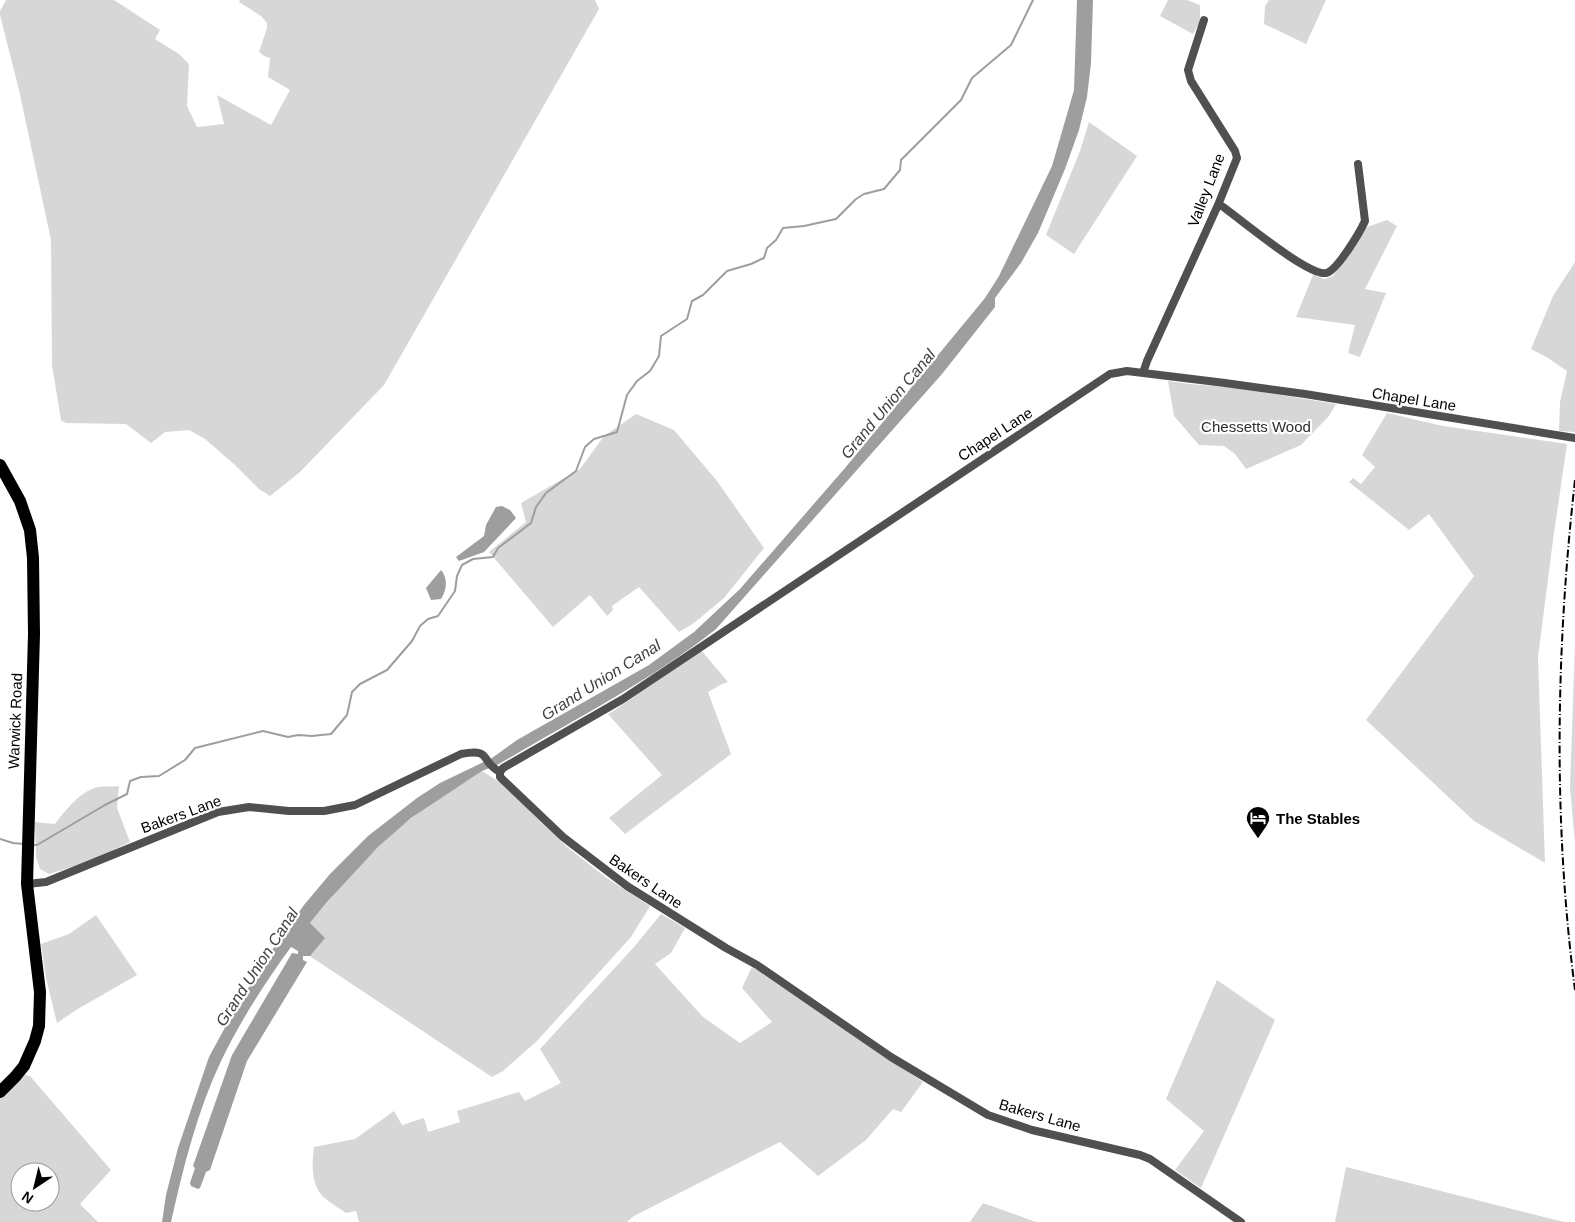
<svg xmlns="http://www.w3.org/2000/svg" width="1575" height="1222" viewBox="0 0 1575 1222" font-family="Helvetica,sans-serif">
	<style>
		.green { fill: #d7d7d7; fill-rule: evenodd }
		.water { fill: #9e9e9e }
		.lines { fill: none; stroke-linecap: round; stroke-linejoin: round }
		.stream { stroke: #9e9e9e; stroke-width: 2 }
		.minor { stroke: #505050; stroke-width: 8 }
		.primary { stroke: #000; stroke-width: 12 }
		.rail { stroke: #000; stroke-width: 2; stroke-dasharray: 8 2.5 1 2.5; stroke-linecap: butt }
		.labels { text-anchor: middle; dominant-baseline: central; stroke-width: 4.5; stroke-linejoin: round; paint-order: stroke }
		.street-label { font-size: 15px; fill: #000; stroke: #fff }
		.park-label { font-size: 15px; fill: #2e2e2e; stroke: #fff }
		.poi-label { font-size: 15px; font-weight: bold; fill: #000; stroke: #fff; text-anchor: start }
		.water-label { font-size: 16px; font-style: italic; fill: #3f3f3f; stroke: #fff }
	</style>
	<rect width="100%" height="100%" fill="#fff"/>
	<path class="green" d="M6 0H114L160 30 155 39 179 54 189 64 187 106 197 127 224 124 217 95 271 125 290 90 268 77 270 58 264 56 259 52 267 28V23L261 16 239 2 240 0H595L599 9 384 385 300 472 270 496 259 489 235 465 205 439 189 430 165 432 151 443 126 424 66 423 61 420 52 365 51 240 19 90 0 15V11Z
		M1168 0H1187L1200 5V22L1193 34 1160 16Z
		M1269 0H1326L1306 44 1264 24 1265 6Z
		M1089 122 1137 156 1074 254 1046 235 1080 151Z
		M1387 220 1397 226 1365 289 1386 293 1360 357 1348 353 1355 325 1296 317 1313 275 1325 279 1333 276 1367 227Z
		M1575 262V432L1559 431 1560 402 1567 371 1548 358 1531 349 1553 296Z
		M1168 381 1190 384 1238 388 1336 404 1329 416 1301 445 1246 469 1235 454 1224 446 1199 445 1174 416Z
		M1387 413 1443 426 1567 444 1553 540 1538 657 1545 863 1474 821 1366 720 1474 576 1429 514 1409 530 1349 482 1353 478 1361 484 1375 467 1362 455Z
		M636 414 674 430 717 481 764 548 724 598 694 623 679 632 639 587 612 606 613 610 607 616 590 595 553 627 489 552 526 522 521 503 580 469 604 436Z
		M1575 644V843L1570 787Z
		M701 650 728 682 722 684 708 692 731 754 625 834 609 818 662 775 608 714 615 710Z
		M482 771 501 783 567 847 608 879 650 906 631 937 537 1041 503 1071 492 1077 293 945C328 900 365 855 409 820 432 802 458 787 482 771Z
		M119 786 117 808 130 842 89 862 49 874 40 869 36 857 35 822 55 824C65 811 80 791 98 787 104 786 112 787 119 786Z
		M661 914 685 928 671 953 655 964 703 1017 740 1043 772 1022 742 988 752 967 923 1082 901 1112 893 1109 866 1140 818 1176 780 1142 634 1216 627 1222H359L356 1211 346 1213C338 1207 326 1201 320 1193 311 1180 312 1162 314 1147L355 1139 394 1111 402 1125 424 1118 428 1132 460 1122 457 1111 519 1092 525 1101 561 1083 540 1049 634 947Z
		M96 915 137 975 76 1010 57 1023 46 978 41 944 69 934Z
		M1217 980 1275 1020 1201 1188 1175 1170 1204 1131 1166 1099Z
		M25 1075 30 1076 111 1170 80 1204 98 1222H0V1097ZM20 1172H50V1202H20Z
		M1346 1167 1564 1222H1335Z
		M983 1203 1036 1222H970Z"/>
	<path class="water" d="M1077 0H1093L1091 63 1087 97 1079 130 1065 169 1038 233 1021 263 995 298V307L942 374 716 629C649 682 573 720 499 764L482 771 411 818 378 847 327 902 310 923 325 938 310 956H303V960L307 962 247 1061 210 1170 206 1172 200 1188 198 1189 191 1186 190 1183 195 1168 193 1166 232 1055 292 953 298 954V951L291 947C264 984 241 1020 221 1061 197 1112 183 1168 171 1222H162L166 1195 178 1148 209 1057 228 1022 267 957 304 905 330 874 368 836 417 798 440 783 492 758 517 740 649 665 694 632 740 589 845 468 985 298 999 276 1052 166 1074 90Z
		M502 506 510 510 516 518 484 552 459 561 456 557 484 536 486 525 496 507Z
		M441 570C448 578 447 590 441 599L431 600 426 588Z"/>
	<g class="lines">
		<path class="stream" d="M0 839 13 843 24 844
			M34 845H37L105 805 127 794 130 781 141 777 159 776 185 760 195 748 263 731 288 737 298 735 312 736 331 734 347 715 352 692 360 684 387 670 412 641 420 626 428 619 438 616 455 591 457 576 462 565 473 559 493 557 498 548 531 523 536 507 546 493 576 471 585 447 594 439 617 432 627 395 637 381 650 371 659 356 661 336 687 319 692 301 703 295 727 271 751 264 764 258 767 248 776 240 783 228 804 226 836 219 856 199 864 194 884 189 900 170 901 160 961 100 972 78 1011 45 1033 0"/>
		<path class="minor" d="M1219 204C1237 216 1307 276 1326 273 1337 271 1360 232 1365 221L1358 164
			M1143 373 1147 361 1218 205 1237 158 1235 151 1191 81 1188 70 1204 20
			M500 772 503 768 623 699 1110 374 1127 371 1225 383 1305 394 1575 438
			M27 884 46 882 218 812 249 807 289 811H324L355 805 461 754C493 748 479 761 500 772V777L563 837 627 886 726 948 757 965 891 1057 988 1115 1032 1130 1140 1155 1150 1159 1241 1222"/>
		<path class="primary" d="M0 465 20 501 30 530 33 558 34 634 27 884 40 992 39 1026 35 1041 24 1066 15 1077 0 1092"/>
		<path class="rail" d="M1575 480C1556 649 1553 821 1575 990"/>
	</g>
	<defs>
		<g id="hotel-pin" transform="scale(1.25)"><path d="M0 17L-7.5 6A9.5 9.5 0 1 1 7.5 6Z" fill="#000" stroke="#fff"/><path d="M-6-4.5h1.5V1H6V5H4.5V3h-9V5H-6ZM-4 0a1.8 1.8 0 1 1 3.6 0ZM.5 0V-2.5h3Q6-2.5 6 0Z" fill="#fff"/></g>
	</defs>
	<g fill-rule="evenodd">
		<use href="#hotel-pin" x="1258" y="818"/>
	</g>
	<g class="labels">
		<g class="street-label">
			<text transform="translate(1206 190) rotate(-69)">Valley Lane</text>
			<text transform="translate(1414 399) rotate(9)">Chapel Lane</text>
			<text transform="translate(995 434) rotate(-33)">Chapel Lane</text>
			<text transform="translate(15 721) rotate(-88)">Warwick Road</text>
			<text transform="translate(181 814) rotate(-20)">Bakers Lane</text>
			<text transform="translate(646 881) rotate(34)">Bakers Lane</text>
			<text transform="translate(1040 1115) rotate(16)">Bakers Lane</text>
		</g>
		<g class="park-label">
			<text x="1256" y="426">Chessetts Wood</text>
		</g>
		<g class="poi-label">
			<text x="1276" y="818">The Stables</text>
		</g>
		<g class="water-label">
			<text transform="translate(888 404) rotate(-50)">Grand Union Canal</text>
			<text transform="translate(601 680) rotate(-32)">Grand Union Canal</text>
			<text transform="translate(257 967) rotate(-57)">Grand Union Canal</text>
		</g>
	</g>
	<g transform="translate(35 1187) rotate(215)"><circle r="24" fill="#ffffff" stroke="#999999"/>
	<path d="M0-4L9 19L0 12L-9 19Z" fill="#000000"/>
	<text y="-8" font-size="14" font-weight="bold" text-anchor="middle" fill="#000000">N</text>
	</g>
</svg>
